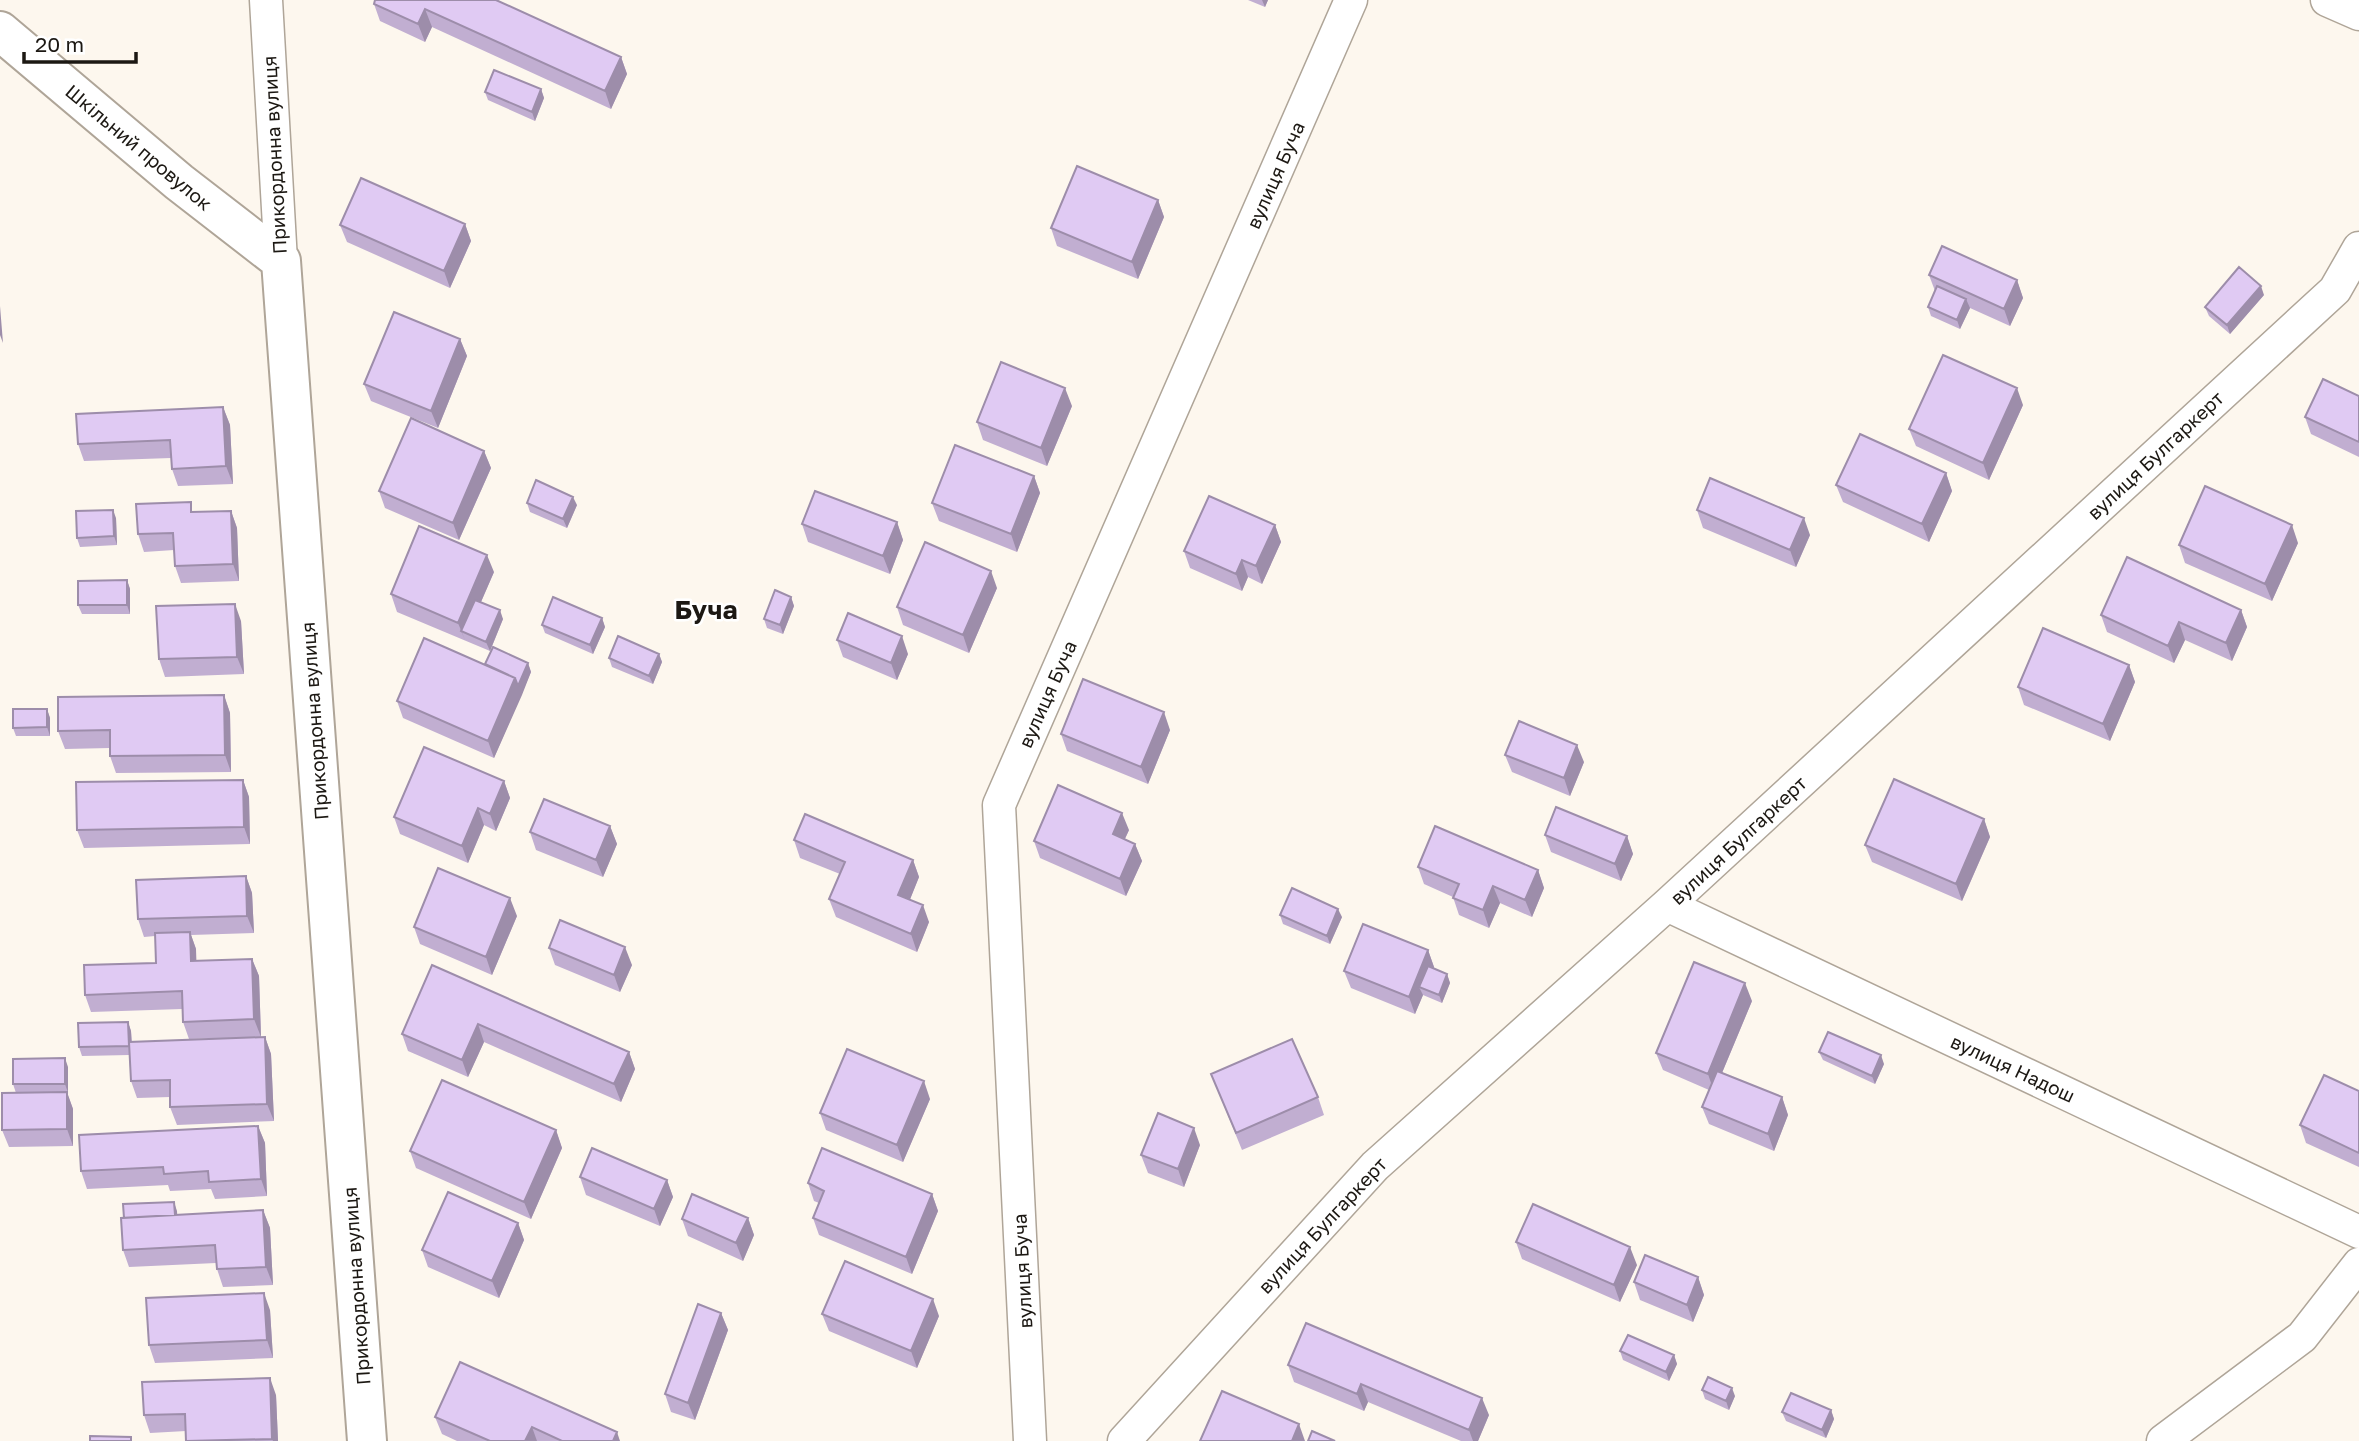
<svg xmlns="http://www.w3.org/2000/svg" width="2359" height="1441" viewBox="0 0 2359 1441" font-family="'Golos Text',sans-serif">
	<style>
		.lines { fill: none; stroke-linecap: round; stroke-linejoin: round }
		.street-casing { stroke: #afa598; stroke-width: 35 }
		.secondary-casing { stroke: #afa598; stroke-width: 42 }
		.street { stroke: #fff; stroke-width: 32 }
		.secondary { stroke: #fff; stroke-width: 38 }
		.wall { fill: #c1aed1 }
		.shaded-wall { fill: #9d8daa }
		.building { fill: #e0caf3; stroke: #9d8daa; stroke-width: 2 }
		.labels { text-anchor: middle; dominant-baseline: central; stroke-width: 5; stroke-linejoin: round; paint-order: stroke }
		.street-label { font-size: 19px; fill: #1c1813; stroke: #fff }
		.district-label { font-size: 26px; font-weight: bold; fill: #1c1813; stroke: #fff }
	</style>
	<rect width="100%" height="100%" fill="#fdf7ee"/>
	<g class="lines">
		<g class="street-casing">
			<path id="street" d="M266 0 281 261
				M2327 0 2359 14
				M1667 905 2359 1232
				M1030 1441 999 805 1351 0
				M1124 1441 1375 1166 1667 905 2335 290 2359 248
				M2163 1441 2302 1337 2359 1264"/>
		</g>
		<g class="secondary-casing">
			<path id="secondary" d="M0 31 179 182 281 261 367 1441"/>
		</g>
		<use href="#street" class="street"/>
		<use href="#secondary" class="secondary"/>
	</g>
	<path class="wall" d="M496 0 621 57 627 74 611 109 432 27 425 42 380 21 374 4Z
		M1248 0H1268L1265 7Z
		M541 89 544 98 535 121 488 100 485 92Z
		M1158 200 1164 217 1138 279 1057 246 1051 228Z
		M465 224 471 241 450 288 347 242 340 225Z
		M1929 275 2017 280 2023 298 2010 326 1970 308 1960 329 1931 316 1928 307 1935 291Z
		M2264 295 2230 334 2209 316 2205 307Z
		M460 339 467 356 438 428 371 401 364 384Z
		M2359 396V457L2311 434 2305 417Z
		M2023 405 1989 480 1916 446 1909 429Z
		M1072 406 1047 466 983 440 977 422Z
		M223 407 230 425 233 484 178 486 172 469 171 458 84 461 78 444Z
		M484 451 491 468 459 540 385 508 379 491Z
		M1946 473 1952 491 1929 542 1843 502 1836 485Z
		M1034 476 1040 493 1017 552 939 521 932 503Z
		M527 503 577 505 567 528 530 512Z
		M1697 510 1810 535 1796 567 1703 528Z
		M231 511 237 528 239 581 181 583 175 566 174 550 144 552 138 534 194 512Z
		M116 518 117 545 80 547 77 538Z
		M897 522 903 540 890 574 808 542 802 524Z
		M1275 525 1281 542 1262 584 1248 577 1242 591 1190 568 1184 551Z
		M2298 543 2272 601 2185 563 2179 545Z
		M494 572 481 602 503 619 490 651 397 612 391 594Z
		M127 580 130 589V614H82L78 605Z
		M997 588 969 653 903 625 897 607Z
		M791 597 794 606 783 634 767 628 764 619Z
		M2241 610 2247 627 2232 661 2185 640 2174 663 2107 632 2101 615Z
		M602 618 605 627 593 654 545 633 542 625Z
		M241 621 244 674 165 677 159 659Z
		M837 640 908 654 897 680 843 657Z
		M659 654 662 662 653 684 612 667 609 658Z
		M528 663 531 672 494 758 403 718 397 701 485 664Z
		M2129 665 2135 682 2110 741 2024 705 2018 687Z
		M224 695 230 713 231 772 116 773 110 756V748L65 749 58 731Z
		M47 709 50 718V736H16L13 728Z
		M1170 730 1148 784 1067 751 1061 734Z
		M1505 755 1584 762 1570 796 1512 772Z
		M243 780 249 797 250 844 84 848 77 830Z
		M504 781 510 798 496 831 484 825 468 863 400 834 394 817Z
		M1984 819 1990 837 1962 901 1872 862 1865 845Z
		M610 826 617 844 603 877 536 850 530 832Z
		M1129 830 1125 839 1135 844 1142 861 1126 896 1040 858 1034 841Z
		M1545 835 1627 836 1633 854 1621 881 1551 852Z
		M794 840 913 860 919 877 910 899 929 922 917 952 836 917 829 899 840 874 800 858Z
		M1418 867 1538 870 1544 888 1532 917 1500 903 1489 928 1459 915 1453 897 1424 884Z
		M246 876 252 893 254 933 191 935 196 949V961L252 959 259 976 261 1037 189 1039 183 1022 182 1009 91 1012 85 995 156 963 155 936 144 937 138 919Z
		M1280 915 1342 917 1330 944 1283 924Z
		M517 916 492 975 420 944 414 927Z
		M549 948 632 965 620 992 555 965Z
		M1428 950 1434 967V969L1447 974 1450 983 1442 1003 1423 995 1415 1014 1351 988 1344 971Z
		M432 965 629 1052 635 1069 621 1102 484 1042 468 1077 408 1051 402 1034Z
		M1752 1001 1722 1073 1782 1097 1788 1115 1774 1151 1709 1124 1702 1107 1709 1090 1663 1070 1656 1053Z
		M128 1022 131 1031 132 1042 265 1037 271 1054 274 1121 177 1125 170 1107V1097L137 1098 131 1081 129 1055 82 1056 79 1047Z
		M1819 1052 1884 1064 1875 1084 1823 1060Z
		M68 1067 67 1093 73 1109V1146L9 1147 2 1130 16 1093 13 1084Z
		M1211 1074 1318 1097 1324 1115 1242 1150Z
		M2359 1091V1167L2306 1143 2300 1125Z
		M930 1099 903 1162 826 1130 820 1113Z
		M258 1126 265 1143 267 1196 215 1199 211 1189 170 1191 168 1185 87 1189 81 1171Z
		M556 1130 562 1148 531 1219 416 1168 410 1151Z
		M1200 1145 1184 1187 1148 1173 1141 1155Z
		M580 1177 667 1180 673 1197 660 1226 586 1195Z
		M808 1183 932 1194 938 1211 912 1274 819 1235 813 1218 819 1203 814 1201Z
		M263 1210 270 1228 273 1285 223 1287 217 1269 216 1263 129 1267 123 1250 177 1211V1215Z
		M748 1218 754 1235 743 1261 688 1236 682 1219Z
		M518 1223 524 1240 499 1298 428 1267 422 1250Z
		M1516 1242 1637 1265 1620 1302 1522 1259Z
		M1698 1277 1704 1295 1693 1322 1640 1300 1634 1282Z
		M270 1310 273 1358 155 1363 149 1345Z
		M721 1313 728 1330 695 1420 671 1412 665 1394Z
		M822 1314 939 1316 917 1368 829 1331Z
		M1620 1351 1674 1355 1677 1364 1669 1381 1623 1360Z
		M460 1362 620 1441H457L442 1434 435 1417Z
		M1288 1365 1489 1415 1478 1441H1461L1368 1402 1364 1411 1294 1382Z
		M1702 1390 1735 1396 1729 1410 1705 1399Z
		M276 1395 278 1441H186V1431L150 1433 144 1415Z
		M1831 1410 1834 1419 1826 1438 1786 1421 1782 1412Z"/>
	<path class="shaded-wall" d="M1262 0H1268L1265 7Z
		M425 9 432 27 425 42 418 24Z
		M621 57 627 74 611 109 605 91Z
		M541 89 544 98 535 121 532 112Z
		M1158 200 1164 217 1138 279 1132 262Z
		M465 224 471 241 450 288 444 271Z
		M2017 280 2023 298 2010 326 2004 309Z
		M2261 286 2264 295 2230 334 2227 325Z
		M1966 299 1970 308 1960 329 1957 320Z
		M0 306 3 343 0 335Z
		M460 339 467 356 438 428 431 411Z
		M1065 388 1072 406 1047 466 1041 448Z
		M2017 388 2023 405 1989 480 1983 463Z
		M223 407 230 425 233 484 226 466Z
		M484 451 491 468 459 540 453 523Z
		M1946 473 1952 491 1929 542 1922 524Z
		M1034 476 1040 493 1017 552 1011 534Z
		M573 497 577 505 567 528 563 519Z
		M113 510 116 518 117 545 114 536Z
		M231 511 237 528 239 581 233 564Z
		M1804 518 1810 535 1796 567 1790 550Z
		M897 522 903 540 890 574 883 556Z
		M1275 525 1281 542 1262 584 1256 566Z
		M2292 525 2298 543 2272 601 2265 584Z
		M487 555 494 572 467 634 461 631 465 640 458 623Z
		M1242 560 1248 577 1242 591 1236 574Z
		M991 571 997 588 969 653 963 635Z
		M127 580 130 589V614L127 605Z
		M791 597 794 606 783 634 780 625Z
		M235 604 241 621 244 674 237 657Z
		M500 610 503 619 490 651 486 642Z
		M2241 610 2247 627 2232 661 2226 643Z
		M602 618 605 627 593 654 590 645Z
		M2179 622 2185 640 2174 663 2168 646Z
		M902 636 908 654 897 680 891 663Z
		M659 654 662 662 653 684 649 676Z
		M528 663 531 672 522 695 518 686Z
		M2129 665 2135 682 2110 741 2103 724Z
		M515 678 522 695 494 758 488 741Z
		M224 695 230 713 231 772 225 755Z
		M47 709 50 718V736L47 727Z
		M1164 712 1170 730 1148 784 1141 767Z
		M1577 745 1584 762 1570 796 1564 778Z
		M243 780 249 797 250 844 244 827Z
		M504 781 510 798 496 831 490 814Z
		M478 808 484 825 468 863 462 846Z
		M1122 813 1129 830 1119 851 1113 834Z
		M1984 819 1990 837 1962 901 1956 884Z
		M610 826 617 844 603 877 596 860Z
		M1627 836 1633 854 1621 881 1615 864Z
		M1135 844 1142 861 1126 896 1120 879Z
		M913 860 919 877 905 912 898 895Z
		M1538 870 1544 888 1532 917 1525 900Z
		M246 876 252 893 254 933 247 916Z
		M1493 886 1500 903 1489 928 1483 910Z
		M510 898 517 916 492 975 486 957Z
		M923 905 929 922 917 952 911 934Z
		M1338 909 1342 917 1330 944 1327 936Z
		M190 932 196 949 197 979 191 961Z
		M625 947 632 965 620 992 614 975Z
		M1428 950 1434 967 1425 989 1419 987 1423 995 1415 1014 1409 997Z
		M252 959 259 976 261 1037 254 1019Z
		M1447 974 1450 983 1442 1003 1439 995Z
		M1745 983 1752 1001 1714 1092 1708 1074Z
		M128 1022 131 1031 132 1055 129 1046Z
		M478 1024 484 1042 468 1077 462 1060Z
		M265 1037 271 1054 274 1121 267 1104Z
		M629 1052 635 1069 621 1102 614 1084Z
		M1881 1055 1884 1064 1875 1084 1872 1076Z
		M65 1058 68 1067V1093L65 1084Z
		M924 1081 930 1099 903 1162 897 1145Z
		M67 1092 73 1109V1146L67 1129Z
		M1782 1097 1788 1115 1774 1151 1768 1134Z
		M258 1126 265 1143 267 1196 261 1179Z
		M1194 1128 1200 1145 1184 1187 1178 1169Z
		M556 1130 562 1148 531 1219 524 1202Z
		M667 1180 673 1197 660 1226 654 1209Z
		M932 1194 938 1211 912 1274 906 1257Z
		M174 1202 177 1211 178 1233 175 1224Z
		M263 1210 270 1228 273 1285 266 1267Z
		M748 1218 754 1235 743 1261 736 1243Z
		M518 1223 524 1240 499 1298 492 1281Z
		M1630 1247 1637 1265 1620 1302 1614 1285Z
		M1698 1277 1704 1295 1693 1322 1687 1305Z
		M264 1293 270 1310 273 1358 267 1340Z
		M933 1299 939 1316 917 1368 911 1351Z
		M721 1313 728 1330 695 1420 688 1403Z
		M1674 1355 1677 1364 1669 1381 1666 1372Z
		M270 1378 276 1395 278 1441H273L272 1439Z
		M1361 1384 1368 1402 1364 1411 1357 1394Z
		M1732 1388 1735 1396 1729 1410 1726 1401Z
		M1482 1398 1489 1415 1478 1441H1473L1469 1430Z
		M1831 1410 1834 1419 1826 1438 1822 1430Z
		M1299 1424 1305 1441H1292Z
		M532 1427 537 1441H525Z
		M617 1432 620 1441H613Z"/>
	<path class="building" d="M375 0H496L621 57 605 91 425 9 418 24 374 4Z
		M494 70 541 89 532 112 485 92Z
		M1077 166 1158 200 1132 262 1051 228Z
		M361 178 465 224 444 271 340 225Z
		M1942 246 2017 280 2004 309 1929 275Z
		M2239 267 2261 286 2227 325 2205 307Z
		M1937 286 1966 299 1957 320 1928 307Z
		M394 312 460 339 431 411 364 384Z
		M1943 355 2017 388 1983 463 1909 429Z
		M1001 362 1065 388 1041 448 977 422Z
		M2323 379 2359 396V442L2305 417Z
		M223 407 226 466 172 469 170 440 78 444 76 414Z
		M411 418 484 451 453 523 379 491Z
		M1860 434 1946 473 1922 524 1836 485Z
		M955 445 1034 476 1011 534 932 503Z
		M1710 478 1804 518 1790 550 1697 510Z
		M536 480 573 497 563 519 527 503Z
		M2205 486 2292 525 2265 584 2179 545Z
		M815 491 897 522 883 556 802 524Z
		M1209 496 1275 525 1256 566 1242 560 1236 574 1184 551Z
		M191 502V512L231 511 233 564 175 566 173 533 138 534 136 504Z
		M113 510 114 536 77 538 76 511Z
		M419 526 487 555 458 623 391 594Z
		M925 542 991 571 963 635 897 607Z
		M2127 557 2241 610 2226 643 2179 622 2168 646 2101 615Z
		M127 580V605H78V581Z
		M775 590 791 597 780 625 764 619Z
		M553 597 602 618 590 645 542 625Z
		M475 600 500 610 486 642 461 631Z
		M235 604 237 657 159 659 156 606Z
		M848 613 902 636 891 663 837 640Z
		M2043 628 2129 665 2103 724 2018 687Z
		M618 636 659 654 649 676 609 658Z
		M424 638 515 678 488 741 397 701Z
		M493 647 528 663 518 686 515 678 485 664Z
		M1083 679 1164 712 1141 767 1061 734Z
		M224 695 225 755 110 756V730L58 731V697Z
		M13 709H47V727L13 728Z
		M1519 721 1577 745 1564 778 1505 755Z
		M424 747 504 781 490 814 478 808 462 846 394 817Z
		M1894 779 1984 819 1956 884 1865 845Z
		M243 780 244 827 77 830 76 782Z
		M1058 785 1122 813 1113 834 1135 844 1120 879 1034 841Z
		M544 799 610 826 596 860 530 832Z
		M1556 807 1627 836 1615 864 1545 835Z
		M805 814 913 860 898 895 923 905 911 934 829 899 845 862 794 840Z
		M1435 826 1538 870 1525 900 1493 886 1483 910 1453 898 1459 884 1418 867Z
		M438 868 510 898 486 957 414 927Z
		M246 876 247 916 138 919 136 880Z
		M1292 888 1338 909 1327 936 1280 915Z
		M560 920 625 947 614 975 549 948Z
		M1363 924 1428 950 1409 997 1344 971Z
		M190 932 191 961 252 959 254 1019 183 1022 182 991 85 995 84 965 156 963 155 933Z
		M1694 962 1745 983 1708 1074 1656 1053Z
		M432 965 629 1052 614 1084 478 1024 462 1060 402 1034Z
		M1428 966 1447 974 1439 995 1419 987Z
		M128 1022 129 1046 79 1047 78 1023Z
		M1828 1032 1881 1055 1872 1076 1819 1052Z
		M265 1037 267 1104 170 1107V1080L131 1081 129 1042Z
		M1292 1039 1318 1097 1236 1133 1211 1074Z
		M847 1049 924 1081 897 1145 820 1113Z
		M65 1058V1084H13V1059Z
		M1717 1071 1782 1097 1768 1134 1702 1107Z
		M2324 1075 2359 1091V1153L2300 1125Z
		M442 1080 556 1130 524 1202 410 1151Z
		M67 1092V1129L2 1130V1093Z
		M1158 1113 1194 1128 1178 1169 1141 1155Z
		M258 1126 261 1179 209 1182 208 1171 164 1174 163 1167 81 1171 79 1135Z
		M592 1148 667 1180 654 1209 580 1177Z
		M822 1148 932 1194 906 1257 813 1218 824 1191 808 1183Z
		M448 1192 518 1223 492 1281 422 1250Z
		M692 1194 748 1218 736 1243 682 1219Z
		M174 1202 175 1215 124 1218 123 1204Z
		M1533 1204 1630 1247 1614 1285 1516 1242Z
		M263 1210 266 1267 217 1269 215 1245 123 1250 121 1218Z
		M1645 1255 1698 1277 1687 1305 1634 1282Z
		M845 1261 933 1299 911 1351 822 1314Z
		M264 1293 267 1340 149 1345 146 1298Z
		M698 1304 721 1313 688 1403 665 1394Z
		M1306 1323 1482 1398 1469 1430 1361 1384 1357 1394 1288 1365Z
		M1628 1335 1674 1355 1666 1372 1620 1351Z
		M460 1362 617 1432 613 1441H562L532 1427 525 1441H490L435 1417Z
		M1708 1377 1732 1388 1726 1401 1702 1390Z
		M270 1378 272 1439 186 1441 185 1414 144 1415 142 1382Z
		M1222 1391 1299 1424 1292 1441H1200Z
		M1791 1393 1831 1410 1822 1430 1782 1412Z
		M1312 1431 1335 1441H1308Z
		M90 1436 131 1437V1441H90Z"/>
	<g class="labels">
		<g class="street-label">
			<text transform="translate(139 147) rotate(40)">Шкільний провулок</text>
			<text transform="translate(274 155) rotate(-93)">Прикордонна вулиця</text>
			<text transform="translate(1275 175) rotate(-66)">вулиця Буча</text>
			<text transform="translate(2155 455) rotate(-43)">вулиця Булгаркерт</text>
			<text transform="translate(1047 694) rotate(-66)">вулиця Буча</text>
			<text transform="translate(314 721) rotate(-94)">Прикордонна вулиця</text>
			<text transform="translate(1738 840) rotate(-43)">вулиця Булгаркерт</text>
			<text transform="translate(2013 1068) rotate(25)">вулиця Надош</text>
			<text transform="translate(1322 1225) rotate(-47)">вулиця Булгаркерт</text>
			<text transform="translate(1022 1271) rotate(-93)">вулиця Буча</text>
			<text transform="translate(356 1286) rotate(-94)">Прикордонна вулиця</text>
		</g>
		<g class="district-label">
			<text x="706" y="609">Буча</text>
		</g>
	</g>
	<path d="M24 52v10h112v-10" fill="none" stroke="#1c1813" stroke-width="3.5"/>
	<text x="35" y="52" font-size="21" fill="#1c1813" stroke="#ffffff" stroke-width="5" paint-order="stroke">20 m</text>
</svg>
